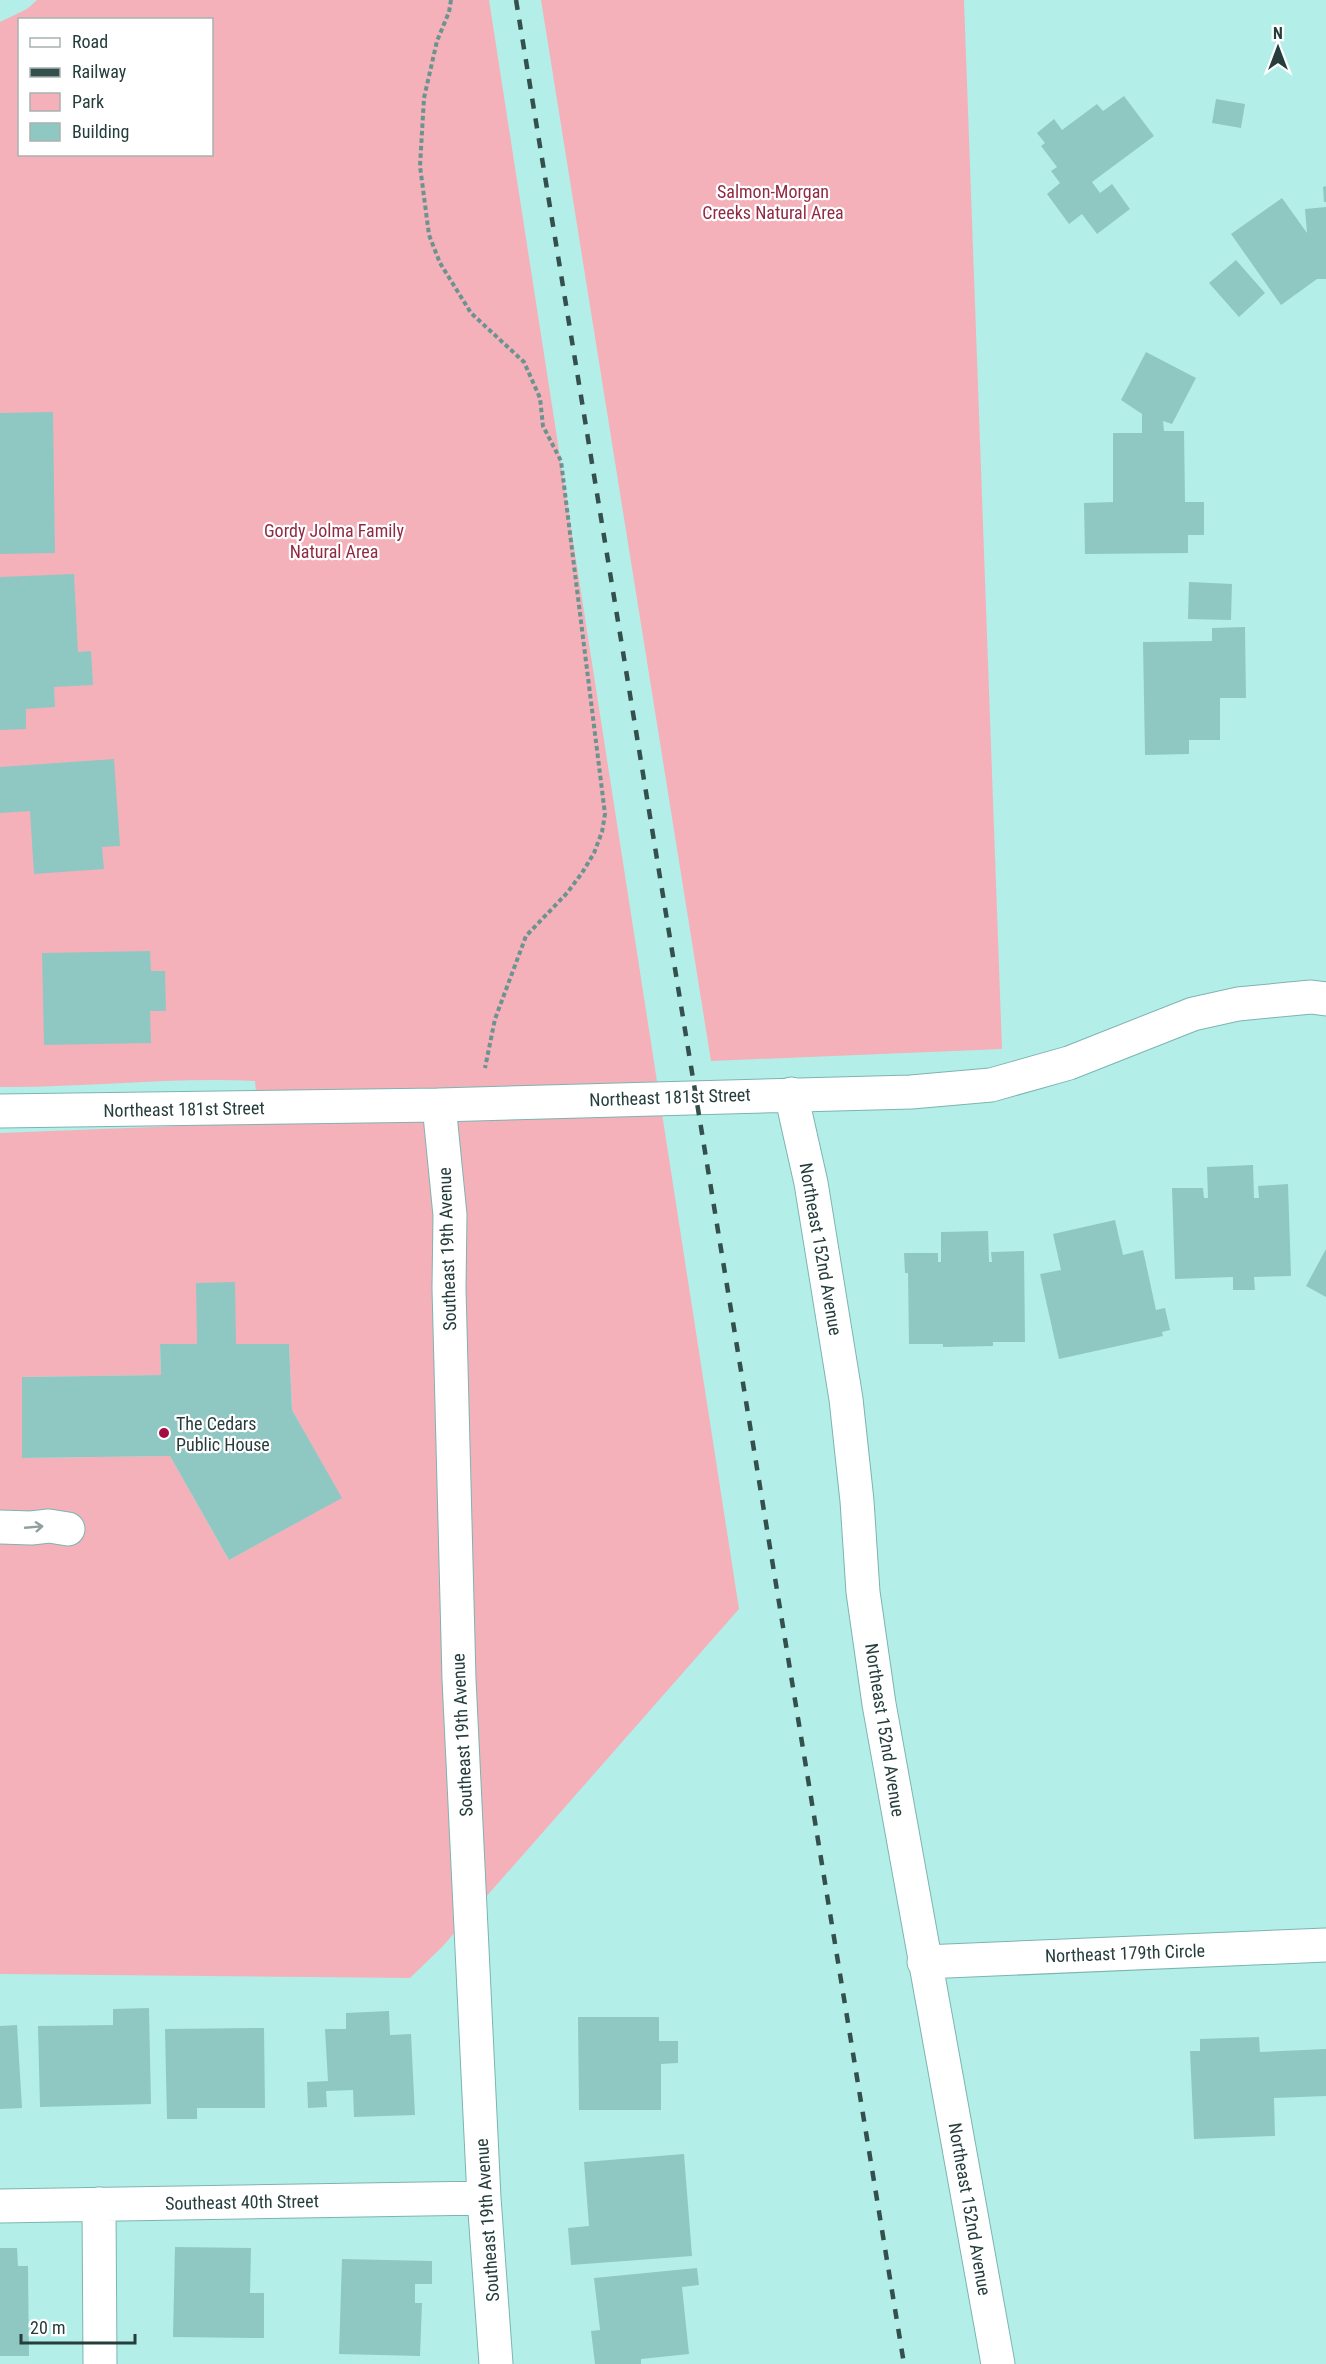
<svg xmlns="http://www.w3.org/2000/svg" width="1326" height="2364" viewBox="0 0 1326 2364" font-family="'Roboto Condensed',sans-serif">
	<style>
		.green { fill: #f5b1ba; fill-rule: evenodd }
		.building { fill: #8fc8c3 }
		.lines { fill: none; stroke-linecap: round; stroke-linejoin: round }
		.minor-casing { stroke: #7cb4b0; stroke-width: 35 }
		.path { stroke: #6b9390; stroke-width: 4; stroke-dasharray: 4.5 3; stroke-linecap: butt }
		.minor { stroke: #fff; stroke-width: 33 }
		.rail { stroke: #34504d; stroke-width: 4.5; stroke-dasharray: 10 10; stroke-linecap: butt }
		.oneway { stroke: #929e9d }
		.poi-dot { fill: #a50c42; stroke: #fff; stroke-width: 2 }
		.labels { text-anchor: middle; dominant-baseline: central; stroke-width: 4.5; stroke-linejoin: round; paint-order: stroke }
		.park-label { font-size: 18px; fill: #902a43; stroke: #fff }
		.street-label { font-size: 18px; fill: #253d3b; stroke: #fff }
		.poi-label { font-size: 18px; fill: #253d3b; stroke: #fff; text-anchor: start }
	</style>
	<rect width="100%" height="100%" fill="#b4eee9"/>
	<path class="green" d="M37 0H489L739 1609 442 1947 410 1978 0 1974V1133L259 1123 255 1081C170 1077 85 1088 0 1087V22L27 9ZM20 20H212V154H20ZM289 1344 292 1410 341 1498 229 1560 170 1456 23 1458 22 1377 161 1375 160 1345Z
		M541 0H964L1002 1049 711 1061Z"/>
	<path class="building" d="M1124 96 1154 136 1092 182 1100 193 1112 184 1130 209 1097 234 1082 214 1069 224 1047 194 1060 183 1051 171 1057 167 1041 146 1045 143 1037 133 1054 119 1062 130 1097 104 1103 111Z
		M1216 99 1245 104 1241 128 1212 123Z
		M1326 186V202H1324L1323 187Z
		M1282 198 1307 233 1305 209 1326 207V279H1317L1281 305 1231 234Z
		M1236 260 1265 293 1239 317 1209 283Z
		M1146 352 1196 378 1172 424 1163 421 1164 431H1184L1185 502H1204V535H1188V553L1085 554 1084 503 1113 502V433H1142V414L1121 400Z
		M53 412 55 553 0 554V413Z
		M74 574 78 652 91 651 93 685 54 687 55 707 26 709V729L0 730V577Z
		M1189 582 1232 584 1231 620 1188 619Z
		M1245 627 1246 698H1220V740H1189V754L1145 755 1143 642 1212 641V628Z
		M114 759 120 846 102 847 104 869 34 874 30 811 0 813V767Z
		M150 951 151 971H165L166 1011H150L151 1043 44 1045 42 953Z
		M1253 1165 1254 1198H1259L1258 1186 1288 1184 1291 1276 1254 1277 1255 1290H1233V1277L1175 1279 1172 1188H1203L1204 1198H1208L1207 1167Z
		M1115 1220 1123 1255 1143 1250 1156 1310 1165 1308 1170 1330 1162 1332 1163 1336 1059 1359 1040 1274 1061 1270 1053 1234Z
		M988 1231 989 1262H992L991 1252 1024 1251 1025 1342H993V1346L943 1347V1344H909L908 1273H905L904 1253H938V1262H941V1232Z
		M1326 1249V1297L1306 1286Z
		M235 1282 236 1344H289L292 1410 342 1498 229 1560 170 1456 22 1458V1377L161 1375 160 1344H197L196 1283Z
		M149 2008 151 2104 40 2107 38 2026 113 2025V2009Z
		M389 2011 390 2035 411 2034 415 2115 354 2117 353 2090 326 2091 327 2107 308 2108 307 2082 328 2081 325 2029H346V2013Z
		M578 2017H659V2041H678V2063L661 2064V2110H579Z
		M17 2025 22 2108 0 2109V2026Z
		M264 2028 265 2108H197V2119H167L165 2029Z
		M1259 2037 1260 2052 1326 2049V2096L1274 2098 1275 2136 1194 2139 1190 2051H1200V2039Z
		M684 2154 692 2256 571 2265 568 2228 589 2226 584 2162Z
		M175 2247 251 2248 250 2293H264V2338L173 2337Z
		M0 2248H17L18 2266H28L29 2356H0Z
		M342 2259 432 2261V2284H415V2303H422L420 2356 339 2354Z
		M697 2268 699 2285 682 2287 689 2354 641 2359V2364H595L591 2331 600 2330 594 2278Z"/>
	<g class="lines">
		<g class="minor-casing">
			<path id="minor" d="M791 1094 811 1183 846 1399 857 1501 863 1592 879 1704 998 2364
				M439 1105 450 1215 449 1288 459 1679 484 2198 496 2364
				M0 1111 439 1105 911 1092 991 1085 1069 1063 1193 1014 1238 1004 1311 997 1326 999
				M0 1527 31 1528 49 1526 68 1529
				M924 1962 1326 1945
				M99 2204 100 2364
				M0 2206 484 2198"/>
		</g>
		<path class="path" d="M451 0 449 12 437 41 424 98 420 166 429 235 440 263 471 313 524 362 540 398 543 426 561 461 605 814 602 832 594 853 582 873 567 893 526 936 495 1019 485 1068"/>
		<use href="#minor" class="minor"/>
		<path class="rail" d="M516 0 904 2364"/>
	</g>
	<defs><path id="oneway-shaft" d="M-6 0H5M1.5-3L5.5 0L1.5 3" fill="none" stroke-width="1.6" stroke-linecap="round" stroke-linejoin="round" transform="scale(1.5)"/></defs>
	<use class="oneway" href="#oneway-shaft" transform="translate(34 1527) rotate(-5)"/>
	<circle class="poi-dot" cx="164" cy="1433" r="6"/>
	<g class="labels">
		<g class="park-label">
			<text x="773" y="191">Salmon-Morgan<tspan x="773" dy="21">Creeks Natural Area</tspan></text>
			<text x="334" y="530">Gordy Jolma Family<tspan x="334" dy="21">Natural Area</tspan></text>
		</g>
		<g class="street-label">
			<text transform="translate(670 1097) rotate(-2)">Northeast 181st Street</text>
			<text transform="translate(184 1109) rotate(-1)">Northeast 181st Street</text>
			<text transform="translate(447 1249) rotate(-92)">Southeast 19th Avenue</text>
			<text transform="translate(821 1249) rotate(80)">Northeast 152nd Avenue</text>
			<text transform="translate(885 1730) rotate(81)">Northeast 152nd Avenue</text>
			<text transform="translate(462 1735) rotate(-93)">Southeast 19th Avenue</text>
			<text transform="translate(1125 1953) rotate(-2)">Northeast 179th Circle</text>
			<text transform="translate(242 2202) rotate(-1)">Southeast 40th Street</text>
			<text transform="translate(970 2209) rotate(80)">Northeast 152nd Avenue</text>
			<text transform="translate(487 2220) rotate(-94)">Southeast 19th Avenue</text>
		</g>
		<g class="poi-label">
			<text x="176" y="1423">The Cedars<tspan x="176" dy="21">Public House</tspan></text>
		</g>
	</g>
	<rect x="18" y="18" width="195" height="138" fill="#ffffff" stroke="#a8b1b1" stroke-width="1.5"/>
	<rect x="30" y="38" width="30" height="9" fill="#ffffff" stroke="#a8b1b1" stroke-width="1.5"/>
	<text x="72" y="48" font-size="18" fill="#253d3b">Road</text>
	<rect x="30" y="68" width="30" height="9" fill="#34504d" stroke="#a8b1b1" stroke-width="1.5"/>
	<text x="72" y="78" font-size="18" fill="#253d3b">Railway</text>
	<rect x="30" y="93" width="30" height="18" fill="#f5b1ba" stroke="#a8b1b1" stroke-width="1.5"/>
	<text x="72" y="108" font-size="18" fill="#253d3b">Park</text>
	<rect x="30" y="123" width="30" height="18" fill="#8fc8c3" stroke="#a8b1b1" stroke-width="1.5"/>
	<text x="72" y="138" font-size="18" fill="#253d3b">Building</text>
	<g transform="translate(1278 48)" stroke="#ffffff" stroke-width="4.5" paint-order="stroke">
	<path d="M0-4.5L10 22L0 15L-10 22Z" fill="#253d3b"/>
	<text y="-9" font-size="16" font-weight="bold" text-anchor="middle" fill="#253d3b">N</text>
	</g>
	<path d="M21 2334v9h114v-9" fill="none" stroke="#253d3b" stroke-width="3"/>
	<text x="30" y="2334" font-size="18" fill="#253d3b" stroke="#ffffff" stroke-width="4.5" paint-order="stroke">20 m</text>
</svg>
